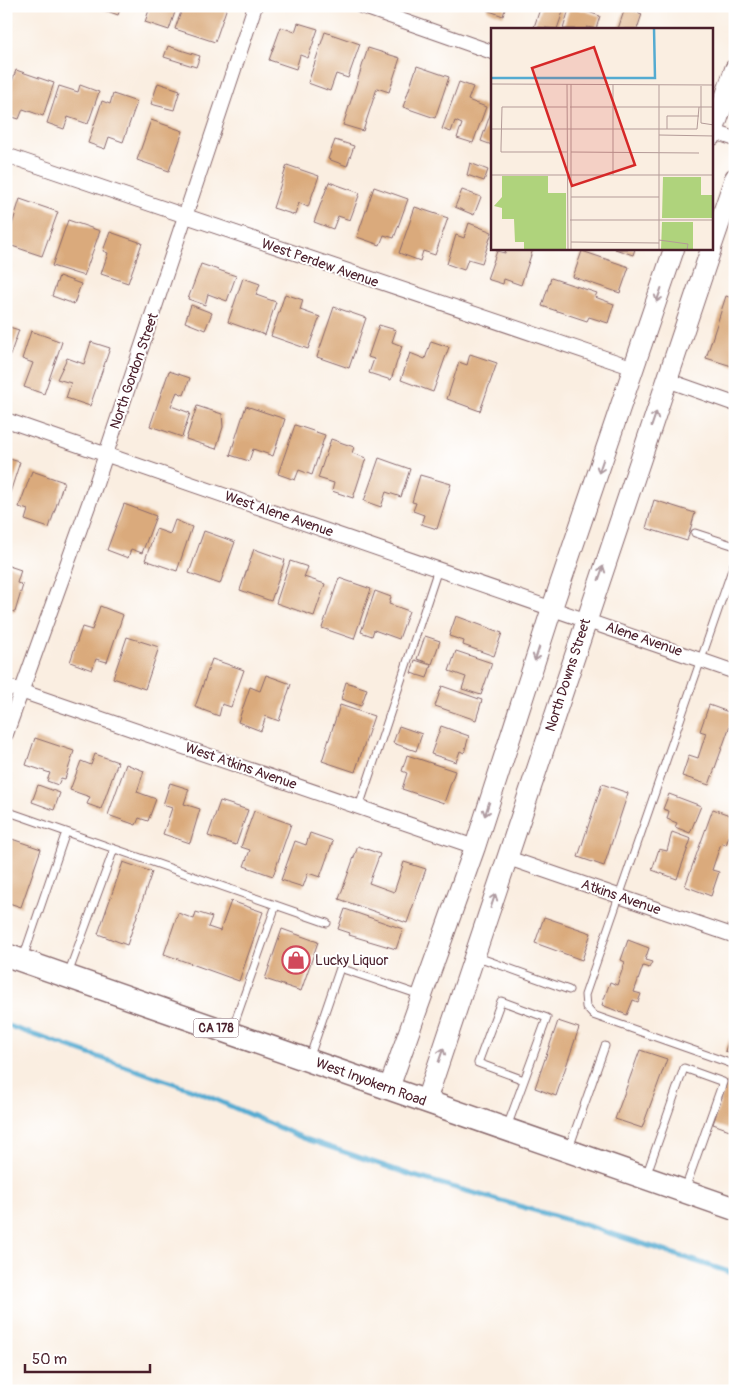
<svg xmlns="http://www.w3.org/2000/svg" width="741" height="1397" viewBox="0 0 741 1397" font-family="Pangolin,sans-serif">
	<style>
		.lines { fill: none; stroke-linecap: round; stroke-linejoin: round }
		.stream { stroke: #54abd1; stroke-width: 5 }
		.building { fill: #daaa7b }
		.lane-casing { stroke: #88676b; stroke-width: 9 }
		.street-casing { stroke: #88676b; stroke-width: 16 }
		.secondary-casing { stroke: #88676b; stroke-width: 22 }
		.primary-casing { stroke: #88676b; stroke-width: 25 }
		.lane { stroke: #fff; stroke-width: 7 }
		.street { stroke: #fff; stroke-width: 14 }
		.secondary { stroke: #fff; stroke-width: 20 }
		.primary { stroke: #fff; stroke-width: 22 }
		.oneway { stroke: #ae9aa0 }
		.labels { text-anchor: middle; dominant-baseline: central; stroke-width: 4; stroke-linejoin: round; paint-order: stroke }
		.shield { fill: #fff; stroke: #80626b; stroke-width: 1 }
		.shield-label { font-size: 12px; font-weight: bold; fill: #4a1f2b }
		.street-label { font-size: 14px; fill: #4a1f2b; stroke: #fff }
		.poi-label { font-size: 14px; fill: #4a1f2b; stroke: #fff; text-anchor: start }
		.inset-river { fill: none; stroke: #54abd1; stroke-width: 2.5 }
		.inset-road { fill: none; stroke: #b49b98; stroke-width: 1 }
		.view { fill: #d62828; fill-opacity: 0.15; stroke: #d62828; stroke-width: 2.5 }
		.inset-edge { fill: none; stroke: #4a1f2b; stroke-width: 2.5 }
	</style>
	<rect width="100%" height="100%" fill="#fff"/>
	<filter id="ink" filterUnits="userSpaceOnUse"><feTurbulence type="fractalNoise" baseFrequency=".02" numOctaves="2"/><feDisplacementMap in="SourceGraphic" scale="10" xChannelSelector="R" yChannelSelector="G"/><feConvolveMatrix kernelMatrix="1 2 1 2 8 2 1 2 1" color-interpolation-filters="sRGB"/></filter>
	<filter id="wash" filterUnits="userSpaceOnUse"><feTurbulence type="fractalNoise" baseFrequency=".0096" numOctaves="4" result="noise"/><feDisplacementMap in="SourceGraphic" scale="20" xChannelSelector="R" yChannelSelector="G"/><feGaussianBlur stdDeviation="1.12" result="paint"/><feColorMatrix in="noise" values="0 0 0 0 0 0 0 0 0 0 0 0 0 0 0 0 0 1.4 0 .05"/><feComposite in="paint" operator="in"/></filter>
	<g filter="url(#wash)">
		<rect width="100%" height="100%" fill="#faeee1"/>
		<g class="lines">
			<path class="stream" d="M6 1025 196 1091 303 1138 414 1176 582 1224 735 1274"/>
		</g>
		<g id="blocks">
			<path class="building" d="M94 6H121L118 15Z
				M139 6H177L169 30 145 22 149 10Z
				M183 6 227 7 215 42 175 29Z
				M488 6H506L503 16 487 10Z
				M541 6H565L557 29 534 27Z
				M570 6 600 16 596 29 587 27 586 29H563Z
				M625 8 642 14 637 29H618Z
				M298 23 318 29 308 58 300 55 296 69 269 60 281 27 295 32Z
				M325 32 360 44 348 78 336 74 330 91 308 83Z
				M168 46 200 56 196 67 164 57Z
				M368 48 400 58 389 92 377 88 363 131 343 125Z
				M417 66 449 77 435 118 403 107Z
				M16 70 54 83 43 116 23 109 19 119 6 115V99Z
				M459 82 473 87 468 100 486 107 473 143 457 138 462 124 455 121 451 132 442 129Z
				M158 83 180 90 174 110 151 104Z
				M80 85 99 92 88 124 68 117 64 129 47 123 59 86 78 92Z
				M113 94 137 102 123 142 109 137 105 149 88 143 102 101 110 104Z
				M492 109V145L481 141Z
				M151 120 183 131 169 171 137 160Z
				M335 140 354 146 347 166 328 159Z
				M470 163 488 170 484 181 467 175Z
				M287 165 319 176 308 207 299 203 295 215 273 208Z
				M329 182 360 193 350 220 338 216 333 229 314 222Z
				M374 187 408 199 394 238 384 235 380 245 357 237Z
				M462 190 481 197 474 215 455 207Z
				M20 199 58 212 42 256 6 244Z
				M415 207 448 218 435 255 423 251 420 261 399 253Z
				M68 220 100 231 84 276 52 266Z
				M469 223 492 232 482 263 468 259 464 270 447 264 456 235 464 238Z
				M110 232 142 243 128 283 101 274 108 253 103 251Z
				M506 249H533L521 285 504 279 503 284 487 279 497 251 505 253Z
				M615 249H635L633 255Z
				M582 251 629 267 620 293 573 277Z
				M201 264 236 276 227 301 208 294 205 305 188 299Z
				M59 276 81 284 74 304 52 296Z
				M243 278 260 284 256 295 276 302 265 335 228 322Z
				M551 278 597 293 595 297 614 304 608 323 589 317 587 321 542 306Z
				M285 294 303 300 300 310 320 317 308 349 271 336Z
				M726 296 735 299V367L706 358Z
				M191 305 212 313 205 330 185 322Z
				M334 307 366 318 349 368 317 357Z
				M379 325 396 330 392 342 402 346 391 380 369 373 374 359 368 357Z
				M6 326 19 330 9 358 6 357Z
				M31 331 62 342 44 394 24 387 33 363 22 359Z
				M431 341 449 347 433 392 401 380 410 353 425 359Z
				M91 342 110 348 90 406 66 398 71 383 57 379 67 358 84 364Z
				M470 354 497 363 480 411 447 399 459 362 467 365Z
				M169 371 190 378 184 395 177 392 171 406 190 413 182 437 150 426Z
				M197 406 222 414 223 427 216 449 186 439Z
				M246 406 285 419 273 456 253 449 249 461 230 455Z
				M295 425 325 435 312 475 299 470 295 480 278 474Z
				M331 439 354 447 352 453 366 458 353 498 332 491 334 483 318 478Z
				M6 458 20 462 7 502 6 501Z
				M379 458 410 469 401 497 386 492 381 507 364 501Z
				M32 471 64 482 49 528 25 520 28 510 19 507Z
				M420 475 451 484 437 529 421 524 424 515 413 511 416 503 412 502Z
				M654 500 695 513 687 541 646 528Z
				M124 504 156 516 142 553 131 549 128 558 107 550Z
				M175 520 192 527 177 571 145 560 156 529 170 534Z
				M204 531 235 542 220 584 189 573Z
				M254 549 285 560 271 601 240 590Z
				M290 561 308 567 304 577 325 584 314 616 276 603Z
				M6 565 21 570 17 583 23 585 15 612 10 611 7 620Z
				M339 578 371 589 354 639 322 628Z
				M375 591 391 597 389 604 409 611 399 639 374 630 372 636 361 632Z
				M100 606 123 615 107 662 96 659 92 670 70 662 82 627 92 630Z
				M456 616 502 633 494 656 463 645 464 641 449 636Z
				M425 636 440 641 432 664 417 659Z
				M127 637 159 647 145 689 113 678Z
				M456 651 492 663 481 695 462 689 466 677 449 671Z
				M212 659 244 670 231 707 222 704 219 716 195 707Z
				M415 660 431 665 427 678 411 673Z
				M266 675 291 684 279 721 266 716 261 731 238 722 250 687 260 691Z
				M346 682 367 689 361 706 341 699Z
				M442 686 482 700 476 720 435 706Z
				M340 705 374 716 355 772 322 761Z
				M709 705 734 714 709 785 682 776 689 755 698 758 706 733 700 731Z
				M399 726 422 734 416 751 393 743Z
				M441 726 469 736 464 753 460 751 456 762 431 754Z
				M35 738 74 751 65 779 61 778 58 785 47 781 50 773 26 765Z
				M95 754 118 762 101 809 87 804 90 797 70 790 81 761 91 765Z
				M407 755 455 771 444 803 402 789 407 773 402 771Z
				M126 764 144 771 137 792 156 799 148 821 139 818 136 825 108 815Z
				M170 783 189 789 184 804 200 809 190 843 163 834 172 808 163 805Z
				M602 784 628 793 604 866 578 857Z
				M38 785 60 793 54 810 32 802Z
				M669 794 701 806 690 833 675 827 677 823 667 819 669 811 663 809Z
				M220 801 248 810 236 845 208 836Z
				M713 809 735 817V831L731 830 726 845 721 843 712 870 719 872 711 896 685 886Z
				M254 811 291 824 273 876 244 866 250 850 241 847Z
				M672 832 691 839 677 879 652 870 659 849 667 851Z
				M310 833 333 841 320 877 308 873 303 887 281 880 295 841 306 845Z
				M6 837 41 849 21 907 6 902Z
				M358 846 380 854 369 883 394 892 404 862 426 869 407 923 339 899Z
				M123 862 152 872 127 945 98 934Z
				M231 901 263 912 239 981 164 954 178 913 194 919 196 912 212 917 208 927 220 931Z
				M345 909 403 929 396 949 349 935 350 933 338 929Z
				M544 917 591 933 582 960 535 943Z
				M282 929 318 942 301 991 265 979Z
				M628 940 649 948 645 960 652 962 649 968 643 966 634 992 641 994 638 1002 633 1000 627 1015 602 1005 610 982 617 985 625 962 621 960Z
				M558 1021 579 1028 556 1096 535 1088Z
				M735 1024V1054L725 1051Z
				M640 1050 667 1059 642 1128 615 1119Z
				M728 1079 735 1081V1132L713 1124Z"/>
		</g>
	</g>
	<g filter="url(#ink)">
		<use href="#blocks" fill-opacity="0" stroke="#88676b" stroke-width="1"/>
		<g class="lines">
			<g class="lane-casing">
				<path id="lane" d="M695 533 735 546
					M735 561 585 995 586 1007 593 1015 735 1065
					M359 807 438 569
					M6 811 327 923
					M475 956 569 990
					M23 958 66 832
					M68 974 114 849
					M232 1030 276 905
					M309 1059 340 968 420 995
					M507 1127 547 1018 501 1001 478 1063 524 1080
					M569 1148 605 1046
					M646 1176 684 1068 723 1082 685 1189"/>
			</g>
			<g class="street-casing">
				<path id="street" d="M361 6 492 52
					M712 131 735 139
					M6 155 634 368
					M667 380 735 404
					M6 420 735 672
					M6 686 475 847
					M6 734 96 484 255 6
					M508 858 735 936"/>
			</g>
			<g class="secondary-casing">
				<path id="secondary" d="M712 135 735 69
					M712 245 735 178
					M389 1088 475 847 552 608 674 249
					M426 1101 711 249"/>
			</g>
			<g class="primary-casing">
				<path id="primary" d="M6 955 735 1209"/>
			</g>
			<use href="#lane" class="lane"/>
			<use href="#street" class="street"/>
			<use href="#secondary" class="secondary"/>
			<use href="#primary" class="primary"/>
		</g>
		<defs><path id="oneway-shaft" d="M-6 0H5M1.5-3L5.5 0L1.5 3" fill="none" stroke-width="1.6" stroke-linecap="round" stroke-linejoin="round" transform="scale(1.25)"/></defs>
		<g class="oneway">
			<use href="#oneway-shaft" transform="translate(659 295) rotate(109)"/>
			<use href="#oneway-shaft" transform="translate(654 419) rotate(-71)"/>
			<use href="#oneway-shaft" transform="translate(601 466) rotate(109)"/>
			<use href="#oneway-shaft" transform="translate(601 573) rotate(-71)"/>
			<use href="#oneway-shaft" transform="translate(537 654) rotate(108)"/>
			<use href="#oneway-shaft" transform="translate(487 809) rotate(108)"/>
			<use href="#oneway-shaft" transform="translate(493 901) rotate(-71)"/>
			<use href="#oneway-shaft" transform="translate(441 1055) rotate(-71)"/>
		</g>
	</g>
	<defs>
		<g id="shop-ring" transform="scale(1.4375)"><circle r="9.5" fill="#fff" stroke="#d1495b" stroke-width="1.5"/><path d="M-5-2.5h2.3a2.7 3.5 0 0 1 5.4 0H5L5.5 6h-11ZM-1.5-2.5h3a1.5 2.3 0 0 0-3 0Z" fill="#d1495b"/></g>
	</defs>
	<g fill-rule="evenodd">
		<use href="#shop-ring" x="296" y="960"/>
	</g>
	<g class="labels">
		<rect class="shield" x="193.5" y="1018.5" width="45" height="19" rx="4"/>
		<g class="shield-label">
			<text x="216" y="1028">CA 178</text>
		</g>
		<g class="street-label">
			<text transform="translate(320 263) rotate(19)">West Perdew Avenue</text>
			<text transform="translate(134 371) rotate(-71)">North Gordon Street</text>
			<text transform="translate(279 514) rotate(19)">West Alene Avenue</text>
			<text transform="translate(644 639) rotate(19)">Alene Avenue</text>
			<text transform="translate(568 675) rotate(-72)">North Downs Street</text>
			<text transform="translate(241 766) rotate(19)">West Atkins Avenue</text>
			<text transform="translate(621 897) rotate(19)">Atkins Avenue</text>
			<text transform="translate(371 1082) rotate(20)">West Inyokern Road</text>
		</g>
		<g class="poi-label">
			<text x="315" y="960">Lucky Liquor</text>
		</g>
	</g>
	<g transform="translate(491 28)">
		<rect width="222" height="222" fill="#faeee1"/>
		<path d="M11 148H57V165H75V222H33V214H24L23 191H11V180L3 178 11 169ZM172 149H210V167H221L222 190H171ZM171 194H202V222H170Z" fill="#afd37c"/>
		<path class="inset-river" d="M0 50H164L163 0"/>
		<path class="inset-road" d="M0 56 223 57M76 56 77 222M80 56V222M122 56V147M168 57V222M210 58V95L223 97M76 79H11L10 120V124H77M79 79H223M0 101H206L208 79M176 101V88H208M168 107 223 108M80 124 208 125M0 147H223M80 169H168M79 192H223M168 212 197 216 196 222M80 214 168 215"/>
		<path class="view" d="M103 19 144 137 81 158 41 40Z"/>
		<rect width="222" height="222" class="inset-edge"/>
	</g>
	<rect width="741" height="1397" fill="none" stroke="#fff" stroke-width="25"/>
	<path d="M25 1364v8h125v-8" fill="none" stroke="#4a1f2b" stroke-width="2.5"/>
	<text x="32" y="1364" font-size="15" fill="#4a1f2b" stroke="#ffffff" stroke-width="4" paint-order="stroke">50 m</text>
</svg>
